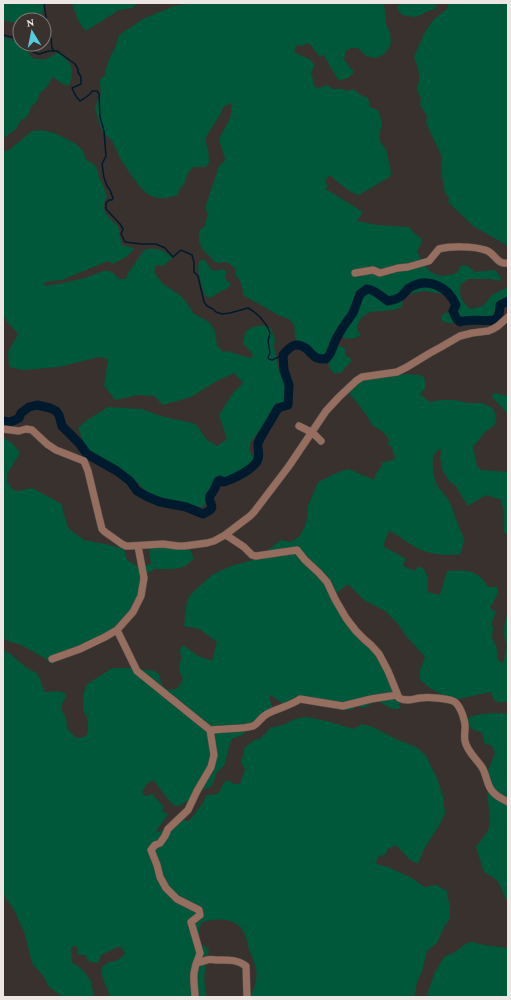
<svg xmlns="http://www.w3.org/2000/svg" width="511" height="1000" viewBox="0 0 511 1000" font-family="'Crimson Pro',serif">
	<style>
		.green { fill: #00583a }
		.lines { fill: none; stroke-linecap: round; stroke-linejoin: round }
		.stream { stroke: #001a2d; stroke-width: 1.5 }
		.river { stroke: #001a2d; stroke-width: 9 }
		.minor-casing { stroke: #564e4b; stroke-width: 8 }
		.minor { stroke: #966e5f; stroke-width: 7 }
	</style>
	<rect width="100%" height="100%" fill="#39312e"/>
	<path class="green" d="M3 3H43L42 20H20V24L3 20Z
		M72 3H138L132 8 119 10 86 31C79 25 74 11 72 3Z
		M189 3H384L386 23 390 32 391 42 390 47 383 55 375 58 366 56 358 48H351L346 51 344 59 348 65 354 72C351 78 344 80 338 80L323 54 320 57 314 50 312 46 307 43 302 46 297 45 294 51 299 55 310 59 315 65 311 73C314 79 312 81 315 87L320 88 327 85 333 89H343L347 91 354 89 359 94 368 98 370 107 379 111 382 124 380 132V141L386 150 390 167 391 176 359 195C351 194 337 181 329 175L325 182 328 186 326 189 363 212 357 221 377 225 409 227 414 233 422 239 421 244 417 251C423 263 429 276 444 276 449 275 453 274 457 273L460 266 467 265 475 272 495 270 501 278 500 281 490 279H469L461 284C458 296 462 301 470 309L483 306 492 295 508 287V305L497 308 493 315 488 318H475L461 316C454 324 452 325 442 321L441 316 445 313 456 312 458 307 456 302 447 295 425 291 409 294 403 300 402 307 393 310 370 312 362 317 357 325V331L361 335C356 338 349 341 343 337L338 340 337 345 345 348 346 356 352 360 341 373H334L330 369 328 362 323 363 317 362 301 351 295 337 294 325 289 319 280 316 243 295C243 290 242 284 240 281 235 274 235 276 235 268L227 262 216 263C206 252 195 247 200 230L204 227 208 214 206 210V205L219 166 224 162 225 159 219 139C225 126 234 117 231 103L223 107 221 113 206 137V143L208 149 209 162 206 167H193L187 174 186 181 179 190 178 195C169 198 160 200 151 196 142 193 125 166 120 158 117 152 115 146 112 141 110 138 105 136 103 132 101 129 96 113 95 109 95 103 101 97 101 91 100 84 97 80 105 75L107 65 110 57 115 48 119 35 143 19 174 6Z
		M401 3H436L437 6 434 9 415 17 402 15 398 10 397 7Z
		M446 3H508V246L473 226 448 202 449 198 445 193 442 177 441 155 426 123 427 116 420 105 421 99 417 90C421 77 419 70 414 57L424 34 434 19 447 9 448 5Z
		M3 37 20 42V44H24L32 58C37 59 42 60 46 59 50 57 53 54 58 53 72 63 74 67 70 84L66 86 53 77 46 88 40 93 37 101 30 108 29 113 26 118 21 120 16 129 11 133 3 138Z
		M42 130 57 134 76 144 83 151 86 160 94 164 98 171 99 178 103 185 107 197C98 210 109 218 118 226L120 237 122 245 133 248 134 249 126 257 113 264 108 261 62 280 50 281 44 283 45 286C59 284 74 281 88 277 95 275 101 270 109 271 113 272 116 275 119 279H126L128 273 144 250C156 247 163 249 172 258L163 266 156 265 154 272 163 284 177 293 184 299 194 314 209 322 215 331 217 345 223 352 227 351 250 358 253 356 251 352 243 344 245 332C255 325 258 324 270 327L275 339 274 347 276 355 279 371 287 388 286 400 273 412 250 443V452L254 458 249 464 231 476 223 478 213 483 207 500 203 507 195 508 148 493 136 481 93 455 84 444 78 428 87 420 108 407 142 409 161 416 196 424 207 440 217 446 227 439 219 415 232 394 243 383 234 373 217 381 191 397 163 405 154 396 138 395 115 400 104 386 108 359 99 357 59 367 23 370 9 367 8 352 18 334 7 322 3 315V152L9 150 32 131Z
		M204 259 208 265 213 271 224 269 227 273 225 276 226 280 231 284 228 288 220 292 210 298 205 296C202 285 196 272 199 261Z
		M406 374 419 375 424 377 426 387 420 394 430 402 440 400H454L469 403H482L494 409 496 420 494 426 485 432 473 447 477 466 481 470 508 472V536L504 532V512L501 500 486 495 468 506 461 495 456 486 451 483 443 472 440 458 441 451 440 448C438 450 435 453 434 455 431 462 434 483 439 488 443 493 447 497 450 503 455 514 458 527 464 538L461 554C445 556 431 555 417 548 407 543 399 535 389 531L383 546 406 559 403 566 415 571 418 566 424 569 428 578V592L440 595 447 571C465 569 478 569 488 587H497L498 593 490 608 496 612 491 624 493 627 492 638 496 645 498 660 502 664C506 658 504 652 507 646 502 633 504 625 508 612V702C496 702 495 705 491 692L458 699 442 695 428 687 420 680V670L425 657 406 636 398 624 385 611 365 601 348 584 331 597 342 618H343L375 653 400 701 399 709C387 710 387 704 378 702 373 701 370 705 366 707 363 708 360 707 357 706L351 710H340L328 706 301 702 285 705 270 695 269 697 273 709C268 720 257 724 246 730 244 736 238 737 233 738L230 743 224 766 217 772 213 783 211 787 205 789 198 793 190 802 187 801 182 805 175 806C166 799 161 789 153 780L147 784 142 792 145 796 152 794 164 807 162 810 164 813H166L168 814 156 831 159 832 163 830 169 824 183 818 186 821 190 820 203 803 206 795C225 796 218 786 227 780L234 784H240L245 769 241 762 245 747 254 740 261 738 270 728 283 725 295 719 306 717 327 721 353 729 362 724 375 728 396 739 418 748 426 756 437 778 443 796 445 813 440 824 424 849 418 864 410 860 396 845 388 849 385 855 379 856 377 859 376 864 388 867 412 878 424 887 436 885 447 891 448 900 450 903V918L444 927 437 943 427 951 422 972 417 982 415 994 413 997H250C252 992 256 985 256 980 258 969 253 959 249 950 248 945 247 940 245 935 238 917 218 918 202 922L199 929 201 944 209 949C205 965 202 981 207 997H110L101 973 102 967 107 963 118 960 125 954 120 946 101 955 100 960 97 963 89 962 85 955H78L77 947 75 946 71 947 72 962C85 971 94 979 93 996L65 997 60 995 49 987 44 977 32 963 25 934 13 908 5 898 3 888V650L9 653 27 668 35 672 39 676 44 691 46 692 59 691 66 694V698L64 699 62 704V711L66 718 67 728 76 738H80L87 735 88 727 87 717 83 710V703L84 692 86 685 112 668H131L154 671 159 674C161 686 165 693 178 688L183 679 180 673 179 665 181 659 180 649 183 645 198 656 212 661 217 642 199 629 184 626 187 600 192 593 212 575 231 566 256 559 281 540 290 542 299 537 305 526 307 518 308 506 318 482 341 471 349 469 374 480 376 474 381 467V463L393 460 395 457 391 446 388 445 389 440 385 434 379 429 373 426 365 413 349 393 351 389 364 378Z
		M493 393 508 396V413L505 411 492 397Z
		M3 437 13 444 20 453 7 474V482L13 490 18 491 32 488 62 504 63 512 69 529 84 540 105 544 124 549 127 560 139 567 151 564 148 546 189 547 194 559 184 567 172 569H155L147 574 142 579 140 589 131 611 112 632 52 664C42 656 32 651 21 645 17 643 10 643 6 640 3 638 4 637 3 634Z
		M497 713 508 714V901C502 895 502 885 495 879 492 876 487 874 484 872L476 847 488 831 490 820 487 790 488 770 495 753 492 746 484 743C484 728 478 734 470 727 469 726 468 724 466 722L471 716 482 714Z
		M472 942 484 945 508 948V997H426L435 972 444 957 455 952 467 943Z"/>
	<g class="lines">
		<path class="stream" d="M44 3 47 24 46 31 51 38 52 48 54 51
			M3 35 20 39
			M29 44 33 52 39 54 49 51H57L75 64 78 69V72L81 77V84L72 88C74 93 76 97 80 101 84 98 90 96 92 91H97L99 94 100 117 104 131 106 156 102 164 104 178 107 186 110 190 113 198 112 200H109L106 203V209L120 224 123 229 121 234 125 242 141 244H156L165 248 173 257 181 250 192 255 194 262V272L198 276 204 302 207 306 213 309 216 312 222 314 230 313 248 308 253 311 260 317 267 326 270 333 268 341 270 353 268 357 269 359 272 360 283 355"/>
		<path class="river" d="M3 421 10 422 15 420 19 418 21 413 29 407 37 405 50 408 56 411 59 415 62 426 79 443 87 454 117 471 130 481 137 491 148 497 160 502 186 507 203 514C220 506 207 505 210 496 211 494 213 492 214 490 216 487 216 484 218 481L220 480 223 482C232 480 256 468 258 459 260 453 257 448 258 443 263 432 272 419 278 408L288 405 289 385 284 370 283 355C290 346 296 341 307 349 310 352 313 356 317 358 320 359 323 359 326 359L330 354 336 339 343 327 353 313 360 294 367 289C376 290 381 297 388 301 392 300 397 299 400 297 404 295 406 290 409 288 428 276 448 287 456 305L453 311 456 318 460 322C472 318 482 322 495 320L499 315 500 305 508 301"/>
		<g class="minor-casing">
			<path id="minor" d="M355 273 373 270 380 273 398 268 408 267 429 261 439 249C451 246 473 246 485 250 495 252 496 265 508 263
				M299 426 313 433 321 441
				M3 429 19 431 26 429 32 430 47 444 56 450 84 461 88 471 99 517 102 529 105 532 122 544 126 546H130L163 544 178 546H184L207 543 214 541 225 535 250 516 254 512 289 466 326 411 339 397 356 381 362 377 397 372 407 367 430 353 441 347 460 336 472 333 488 331 493 329 498 326 508 317
				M226 535 244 547 252 555 256 556 297 550 305 560 319 573 327 582 335 599 346 618 356 631 365 640 371 645 379 654 388 671 399 698C406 702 413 699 420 698 427 697 452 698 456 703 461 708 466 722 465 729 465 733 464 737 465 741 467 752 478 760 483 769 487 777 487 786 493 792 497 797 503 799 508 802
				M117 630 137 671 210 730C215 730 220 729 225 729 235 728 243 729 253 726 258 724 261 717 267 714 278 708 290 706 300 699L343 706 371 699 397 695
				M52 659 80 649 105 637 117 630 133 612 141 596 144 578 138 546
				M197 962C202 963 203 961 207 960 210 959 214 960 217 960 227 960 237 959 246 966L247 997
				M195 997C195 987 192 977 195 968 196 962 199 958 200 953L191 922 200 915 199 910 177 899 166 888 160 877 157 865 151 850 155 845 160 843 165 836 168 829 188 810 197 791 211 767 214 755 210 730"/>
		</g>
		<use href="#minor" class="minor"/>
	</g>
	<rect width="511" height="1000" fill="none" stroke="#ece7e5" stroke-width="8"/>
	<g transform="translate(32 32) rotate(350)"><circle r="19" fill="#39312e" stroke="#817a77"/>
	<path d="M0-3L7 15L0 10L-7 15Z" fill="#54cade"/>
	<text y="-6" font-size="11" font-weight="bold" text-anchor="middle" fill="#ece7e5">N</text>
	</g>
</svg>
